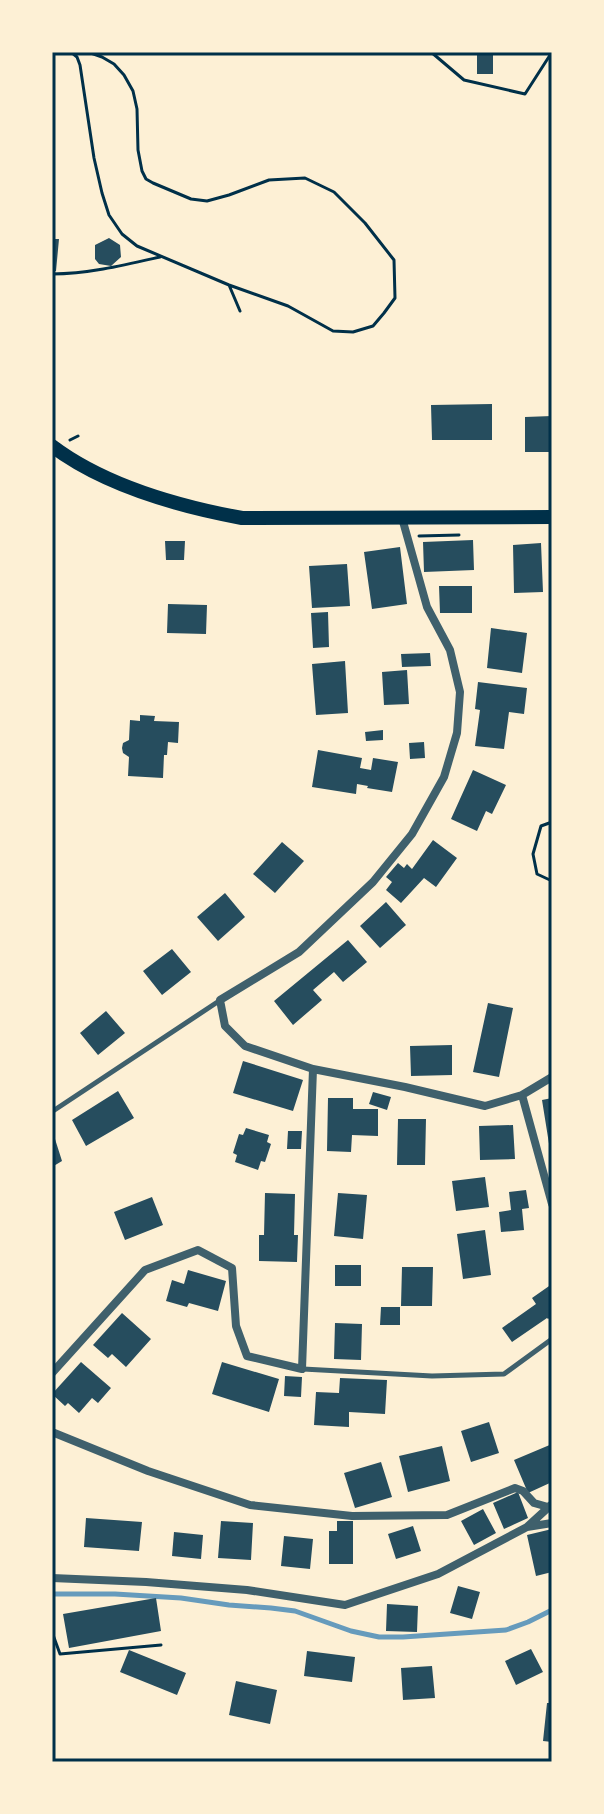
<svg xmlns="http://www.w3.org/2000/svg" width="604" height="1814" viewBox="0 0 604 1814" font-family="'IBM Plex Sans',sans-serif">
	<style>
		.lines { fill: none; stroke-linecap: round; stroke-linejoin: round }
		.stream { stroke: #669bbc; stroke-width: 5 }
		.building { fill: #264d5e }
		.path { stroke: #003049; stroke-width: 3 }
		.service { stroke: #3f606c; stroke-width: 5 }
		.minor { stroke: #3f606c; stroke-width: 8 }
		.secondary { stroke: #003049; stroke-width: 14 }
		.neatline { fill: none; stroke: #003049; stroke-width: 3 }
	</style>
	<rect width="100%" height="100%" fill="#fdf0d5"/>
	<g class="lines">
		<path class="stream" d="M52 1594H115L181 1598 229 1605 271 1608 295 1611 351 1631 379 1637H403L506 1630 528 1622 552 1610"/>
	</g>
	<path class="building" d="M477 52H493V74H477Z
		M109 238 120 245 121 257 111 266 99 264 95 259V245Z
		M52 239H59L56 271H52Z
		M492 404V440H432L431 405Z
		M552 416V452H525V417Z
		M473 540 474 570 424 572 423 542Z
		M165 541H185L184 560H166Z
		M541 543 543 592 514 593 513 545Z
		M400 547 407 604 372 609 364 552Z
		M347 564 350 606 312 608 309 566Z
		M439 586H472V613H440Z
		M168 604 207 605 206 634 167 633Z
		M328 612 329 647 313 648 311 613Z
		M491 628 527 633 522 673 487 668Z
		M430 653 431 666 402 667 401 654Z
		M345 661 348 713 316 715 312 664Z
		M407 670 409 704 384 705 382 672Z
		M478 682 527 688 524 714 509 712 504 749 475 746 480 710 475 709Z
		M140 715 155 716 154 721 179 722 178 743 168 742 167 755H164L163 778 128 776 129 757 123 753 122 748 123 743 129 740 130 720 140 721Z
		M383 730V740L366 741 365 732Z
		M424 742 425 758 410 759 409 743Z
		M318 750 362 758 360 768 371 770 373 758 398 762 392 792 367 788 368 786 357 784 356 794 312 787Z
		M473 770 506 785 492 814 486 811 477 831 451 819Z
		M433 840 457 858 436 887 424 878 401 903 386 890 392 882 386 877 398 863 404 868 407 864 412 869Z
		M282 842 304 861 275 893 253 874Z
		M225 893 245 917 218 941 197 917Z
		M386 902 406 925 380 948 360 926Z
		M348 940 367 962 343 982 334 972 313 990 322 1000 293 1025 274 1001Z
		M172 949 191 972 162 995 143 971Z
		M488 1003 513 1008 499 1077 473 1072Z
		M106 1011 125 1033 98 1055 80 1033Z
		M452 1045V1075L411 1076 410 1046Z
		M243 1061 303 1080 293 1111 233 1093Z
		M118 1091 134 1118 86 1146 72 1120Z
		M373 1092 391 1097 387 1110 369 1104Z
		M328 1098H353V1109H378V1136L352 1135 351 1152 327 1151Z
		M552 1098V1150H550L542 1100Z
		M398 1119H426L425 1165H397Z
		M513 1125 515 1159 480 1160 479 1126Z
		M246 1128 269 1135 267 1142 271 1144 265 1162 261 1161 258 1170 235 1162 237 1155 233 1153 239 1134 243 1135Z
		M288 1131H302L301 1149H287Z
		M55 1139 62 1161 52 1167V1141Z
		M485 1177 489 1207 456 1211 452 1181Z
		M526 1190 529 1208 522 1209 524 1230 501 1232 499 1212 511 1210 509 1192Z
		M265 1193 295 1194 294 1235H298L297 1262 259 1261V1235H264Z
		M338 1193 367 1195 363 1239 334 1236Z
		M152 1197 163 1225 125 1240 114 1212Z
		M485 1230 491 1275 463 1279 457 1234Z
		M335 1265H361V1286H335Z
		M402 1267H433L432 1306H401Z
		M188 1270 226 1281 218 1311 189 1303 187 1307 166 1301 172 1280 184 1284Z
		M552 1284V1316L548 1319 547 1318 512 1342 502 1328 536 1304 532 1298Z
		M381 1307H400V1325H380Z
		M122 1313 151 1339 126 1367 112 1354 108 1358 93 1345Z
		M335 1323 362 1324 361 1360 334 1359Z
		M81 1362 111 1388 98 1403 92 1398 79 1413 68 1403 65 1406 52 1394Z
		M222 1362 279 1379 269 1412 212 1394Z
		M285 1376 302 1377 301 1397 284 1396Z
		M340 1378 387 1380 385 1414 349 1412V1427L314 1425 316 1392 339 1393Z
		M489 1422 499 1453 471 1462 461 1431Z
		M552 1444V1482L528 1493 514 1460Z
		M442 1446 450 1481 408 1492 399 1456Z
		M381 1462 392 1497 355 1508 344 1473Z
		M518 1492 528 1518 504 1529 493 1503Z
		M483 1509 496 1533 474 1545 461 1521Z
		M86 1518 142 1522 139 1551 84 1547Z
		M221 1521 253 1523 251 1560 218 1558Z
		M337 1521H353V1564H329V1531H337Z
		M413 1526 421 1551 396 1559 388 1534Z
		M552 1529V1572L536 1576 527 1535Z
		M174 1532 203 1535 201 1559 172 1556Z
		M284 1536 313 1539 310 1569 281 1566Z
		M458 1586 480 1592 472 1619 450 1613Z
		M156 1598 161 1631 69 1648 63 1614Z
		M387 1604 418 1606 417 1632 386 1631Z
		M531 1649 543 1672 516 1685 505 1661Z
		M129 1650 186 1673 177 1695 120 1672Z
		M307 1651 355 1657 352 1682 304 1676Z
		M432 1666 435 1698 403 1700 401 1668Z
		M236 1681 277 1690 270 1724 229 1715Z
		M547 1703H552V1742L543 1741Z"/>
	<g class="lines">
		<path class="path" d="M71 52 77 57 80 65 94 158 102 193 109 215 122 234 137 246 229 285 288 306 333 331 353 332 373 326 384 313 395 298 394 260 365 223 334 192 305 178 269 180 229 195 207 201 191 199 153 183 146 179 142 171 138 150 137 109 133 91 124 75 114 64 102 57 88 52
			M431 52 464 80 525 94 552 52
			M52 274C88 274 125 265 160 257
			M229 285 240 311
			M70 440 78 436
			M419 536 459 535
			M552 822 541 826 533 854 537 874 552 881
			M52 1632 60 1654 161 1645"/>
		<path class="service" d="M53 1111 219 1001
			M303 1369 432 1376 504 1374 552 1339"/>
		<path class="minor" d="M313 1069 405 1087 485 1106 522 1095 552 1204
			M522 1095 552 1077
			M52 1373 145 1270 198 1250 232 1268 236 1326 247 1356 302 1369 313 1069 245 1046 225 1026 220 1000 299 952 373 882 412 834 444 777 457 733 460 692 450 650 427 607 402 518
			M52 1432 148 1471 250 1505 352 1516 447 1515 515 1488 523 1491 534 1503 548 1507
			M527 1527 551 1505
			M52 1578 146 1582 247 1590 345 1605 438 1574 527 1527 552 1523"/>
		<path class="secondary" d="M52 446C105 486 177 506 242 518L552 517"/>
	</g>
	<rect width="604" height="1814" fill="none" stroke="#fdf0d5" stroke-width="108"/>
	<rect x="54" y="54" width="496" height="1706" class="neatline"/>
</svg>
